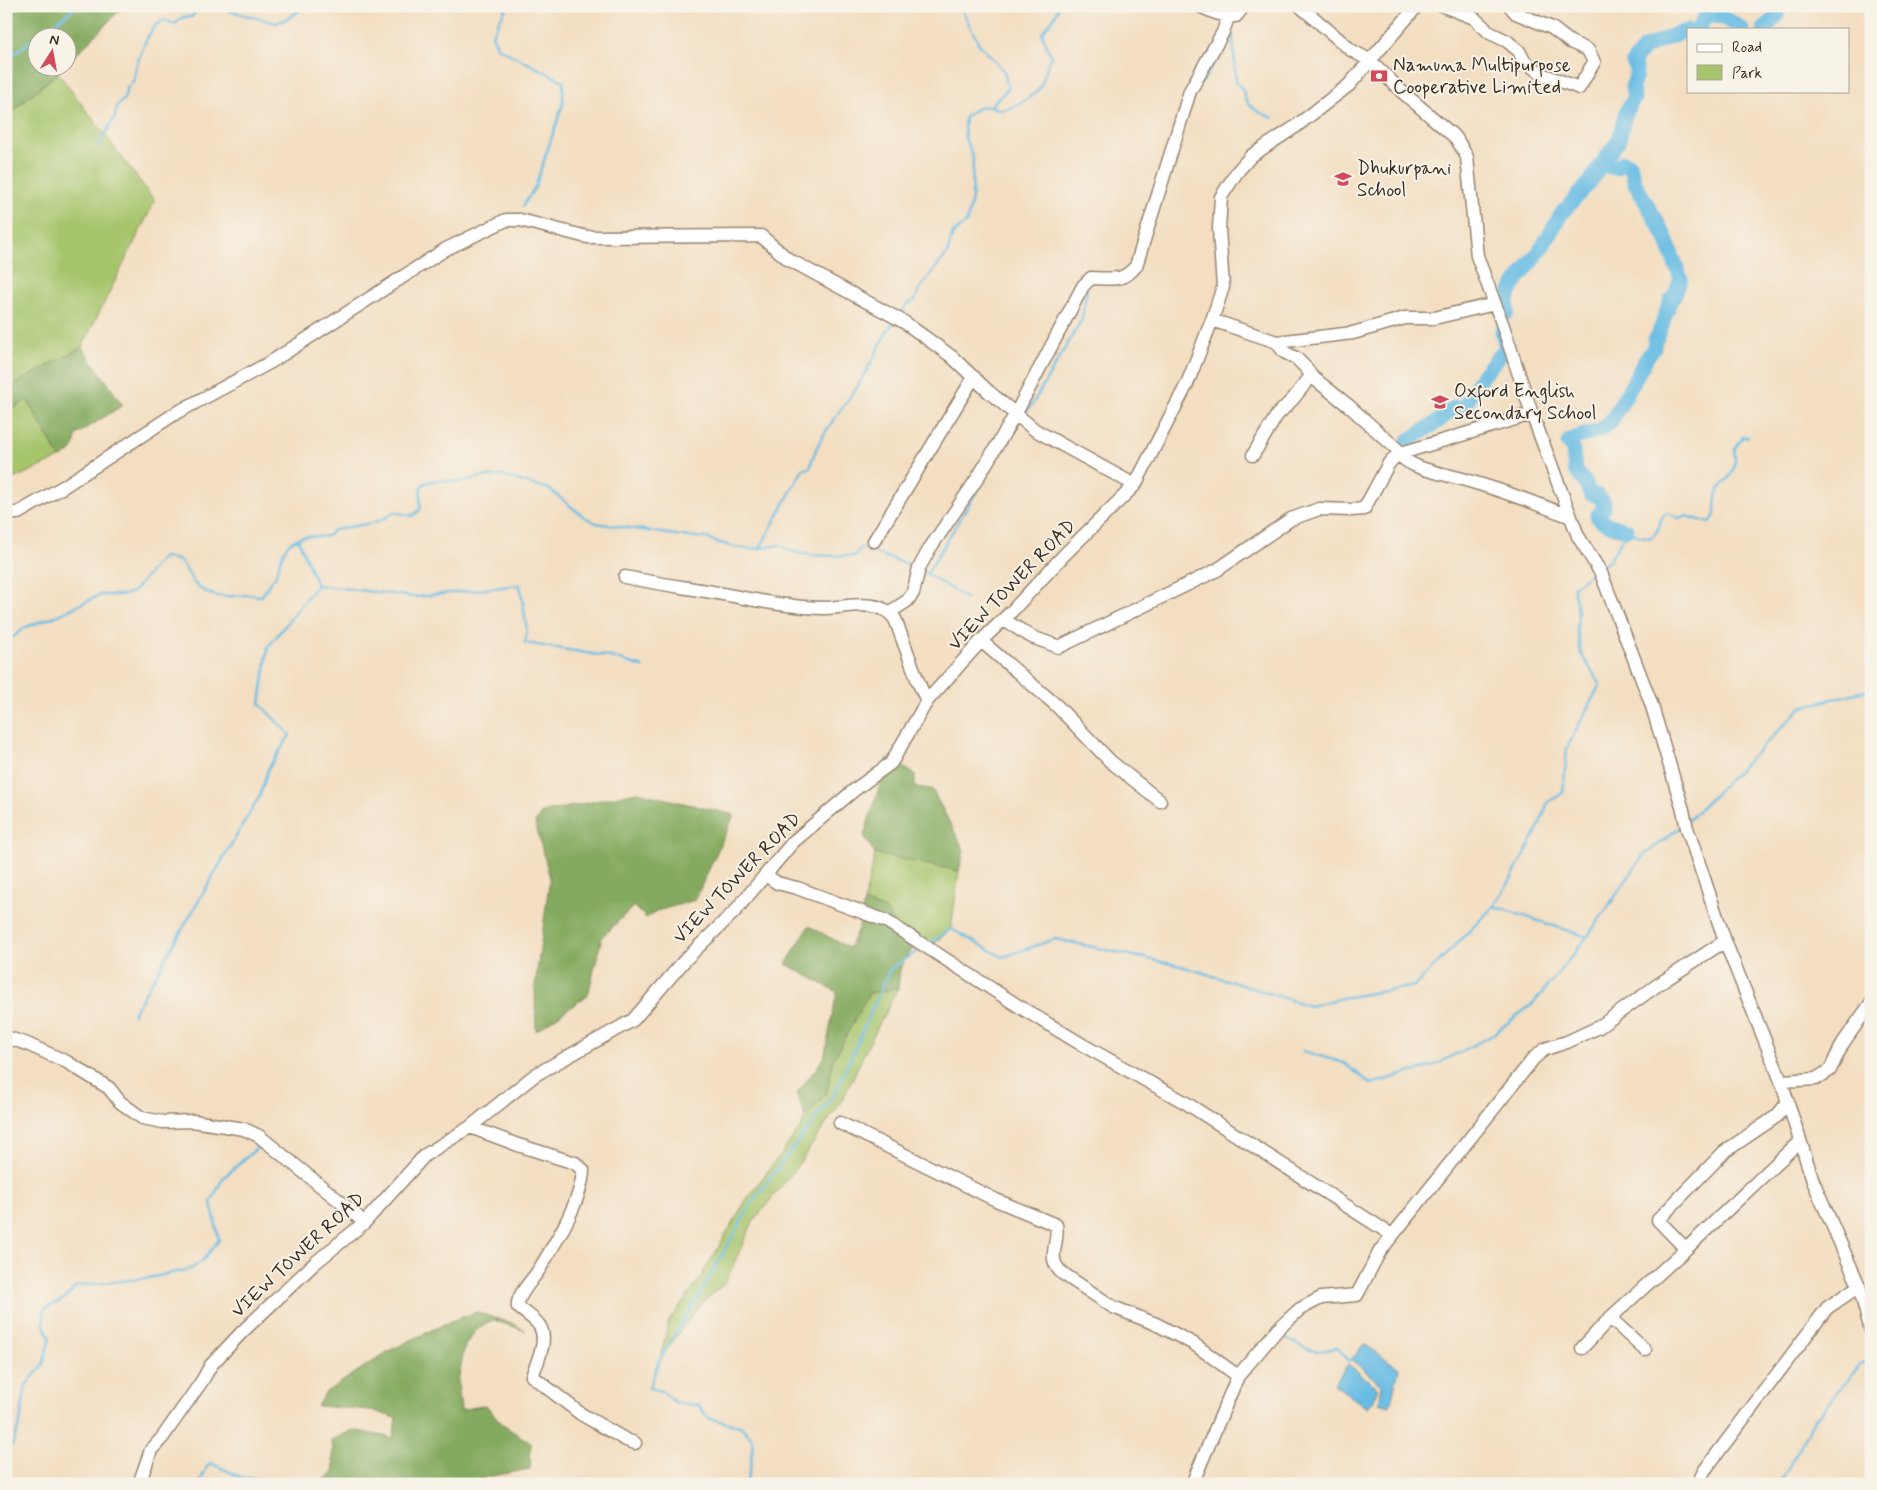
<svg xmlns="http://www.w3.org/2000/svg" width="1877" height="1490" viewBox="0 0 1877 1490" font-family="Mynerve,sans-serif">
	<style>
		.green { fill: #a6c46b; stroke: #707744 }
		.forest { fill: #84aa5f; stroke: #606a3e }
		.water { fill: #68bce4; stroke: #527381 }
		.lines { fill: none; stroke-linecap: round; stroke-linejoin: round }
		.stream { stroke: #68bce4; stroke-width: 2.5 }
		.river { stroke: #68bce4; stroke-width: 15 }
		.minor-casing { stroke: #978470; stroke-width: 15 }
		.minor { stroke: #fff; stroke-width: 12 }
		.labels { text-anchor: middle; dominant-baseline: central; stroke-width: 4; stroke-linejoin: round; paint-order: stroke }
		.poi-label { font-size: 19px; fill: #3b2a1e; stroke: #f7f3e8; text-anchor: start }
		.street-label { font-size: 19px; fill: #3b2a1e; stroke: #f7f3e8 }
	</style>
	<rect width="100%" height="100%" fill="#f7f3e8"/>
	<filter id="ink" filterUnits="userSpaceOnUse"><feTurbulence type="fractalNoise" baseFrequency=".02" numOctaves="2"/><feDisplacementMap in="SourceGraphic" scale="10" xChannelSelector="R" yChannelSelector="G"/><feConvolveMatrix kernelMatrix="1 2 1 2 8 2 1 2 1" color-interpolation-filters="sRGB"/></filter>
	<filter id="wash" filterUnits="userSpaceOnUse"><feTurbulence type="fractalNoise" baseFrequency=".0096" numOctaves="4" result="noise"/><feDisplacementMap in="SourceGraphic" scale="20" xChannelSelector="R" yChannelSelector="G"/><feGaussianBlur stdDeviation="1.12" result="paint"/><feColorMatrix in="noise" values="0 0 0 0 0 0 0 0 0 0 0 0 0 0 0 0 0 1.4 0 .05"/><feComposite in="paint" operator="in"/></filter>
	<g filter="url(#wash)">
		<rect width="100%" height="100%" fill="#f3dec1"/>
		<path class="green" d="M58 73 155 201 82 347 6 389V116Z
			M27 400 60 458 6 482V413Z
			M875 854 959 871 951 929 928 949H911L886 910 864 902Z
			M898 988 866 1050 843 1099 801 1161 753 1222 725 1283 699 1306 660 1359 669 1321 699 1280 746 1200 801 1127 805 1118 827 1092 833 1060 869 993Z"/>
		<path class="forest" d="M21 6H118L119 11 68 63V38H38V68H63L6 116V15L17 10Z
			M82 347 123 405 76 435C75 449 72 452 60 458L27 400 6 413V389Z
			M888 758 915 774V787L932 789 964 850 959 871 875 854 864 836Z
			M637 792 734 815 695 900 657 911 646 918 634 906 602 937 588 995 536 1031 535 985 550 878 535 823 541 813Z
			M864 902 886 910 911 949 900 969 898 988 869 993 833 1060 827 1092 805 1118 797 1093 824 1058 837 992 786 964 809 926 849 948 859 927Z
			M476 1312 512 1323 526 1331 493 1320 477 1329 465 1346 458 1381 461 1410 486 1405 503 1425 531 1443 530 1469 487 1477 472 1484H319L334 1471 332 1440 353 1430 393 1438 396 1418 371 1410 317 1406 326 1392 390 1350 451 1321Z"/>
		<path class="water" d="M1364 1344 1399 1368 1390 1406 1379 1403 1382 1386 1352 1359Z
			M1348 1364 1378 1388 1372 1402 1367 1408 1334 1384Z"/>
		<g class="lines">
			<path class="stream" d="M507 6 492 35 498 48 563 81V104L535 187 523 206
				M960 6 979 44 1004 71 1008 89 990 106
				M6 60 77 6
				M1200 85 1233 36 1236 83C1243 88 1243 91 1246 100 1251 110 1263 114 1273 118
				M98 146 115 117 117 106 124 99 127 88 134 80 137 63 147 38 155 26 164 20 175 24 183 17H192L197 8 215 7 276 23 289 18 306 6
				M900 317 906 305 915 300 920 288 947 254 953 233 967 222 972 198 973 157 965 138 964 127 965 117C974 110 982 104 993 107 996 108 998 110 1001 110 1009 111 1033 96 1038 90 1046 79 1045 67 1051 57L1042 33 1055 16 1059 6
				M1024 415 1033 403 1082 319 1087 290
				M298 539 317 585 416 597 520 585 527 630 525 643 611 657 643 667
				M760 548 803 469 810 468C817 434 845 408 862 379 872 362 880 344 890 327L895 322
				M1601 567 1610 560 1627 530 1639 536 1650 538C1653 536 1655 534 1657 531 1662 524 1658 516 1669 513L1678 518 1687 516 1709 523C1720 514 1712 506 1717 494 1720 483 1731 480 1734 468 1736 462 1734 454 1735 448L1743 437H1748
				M922 571 967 599
				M927 574 985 477
				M6 638H12L26 627 56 616 100 595H124L134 591 160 560 164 557 180 561C186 568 189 577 195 584 218 606 237 591 262 596 266 590 269 581 275 577 283 555 282 538 310 536 318 536 323 538 330 535L332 531C353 523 375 528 394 512L412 516 420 510 421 487 425 483 436 480 460 482 479 477 503 476 549 489 583 516 596 523 689 537 707 538 716 542 739 548 753 549 780 545C799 559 831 555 854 556L861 548 915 567
				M1689 820 1802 707 1871 689
				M1494 906 1510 881 1538 829 1548 802 1563 793 1567 748 1600 684 1581 654 1577 631 1578 611 1573 587 1594 571
				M930 943 951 929 1003 957 1055 939 1181 966 1310 1006 1342 998 1415 986 1494 906 1587 937 1643 856 1683 825
				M133 1014 260 795 268 769 290 735 260 704 268 647 317 585
				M1303 1051 1344 1063 1371 1084 1433 1066 1489 1037 1534 1003 1587 937
				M1279 1336 1281 1334C1302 1347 1312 1357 1337 1347L1349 1361 1352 1359
				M1227 1417 1242 1381 1250 1371
				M6 1453 13 1443 20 1423 26 1385 43 1365 50 1338 44 1325V1309L63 1300 77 1286 148 1278 191 1269 203 1260 219 1240 211 1202 223 1178 259 1146
				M199 1484 207 1467 211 1463 240 1477 254 1478 275 1484
				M746 1484 751 1464 753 1439 740 1426 708 1418 698 1405 676 1403 661 1391 649 1388 660 1359 704 1287 752 1202 835 1093 890 969 921 949
				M1779 1484 1816 1418 1860 1365 1871 1361"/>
			<path class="river" d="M1697 29 1702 24 1704 17C1718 13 1731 21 1742 29
				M1764 29 1777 16 1778 11
				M1602 163 1619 140 1625 114 1634 98 1632 87 1636 76V68L1633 62 1644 48C1659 43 1672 33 1688 31
				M1507 313V300L1514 285 1541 249 1562 213 1590 182 1602 163 1610 167 1617 168 1623 162 1630 165 1635 183 1665 236 1681 279 1674 297 1671 299 1658 336 1655 340 1654 348 1647 357 1611 422 1602 429 1570 440 1568 443 1573 450 1575 470 1585 482 1590 494 1597 495 1604 503V508L1597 516C1603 525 1617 527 1627 530
				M1408 441 1440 420 1455 407 1460 409 1464 407 1481 377 1506 348 1502 331"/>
		</g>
	</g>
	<g filter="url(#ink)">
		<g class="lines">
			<g class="minor-casing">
				<path id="minor" d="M1200 6C1212 12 1223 17 1236 16L1244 6
					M1300 6 1351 50 1371 61 1400 90 1456 138 1467 157 1477 256 1502 323 1532 414 1578 536 1601 573 1651 703 1683 810 1687 828 1725 941 1781 1081 1813 1181 1859 1286 1871 1331
					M1443 6 1474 18 1490 33 1507 41 1519 51 1524 61 1542 74 1579 88 1594 62 1588 50 1570 42 1552 28 1516 13 1510 6
					M1212 320 1277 342 1284 352 1296 358 1307 369 1311 376
					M1277 342 1353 333 1405 318H1434L1495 304
					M1253 455 1277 415 1293 399 1311 376 1349 406 1398 450V454L1532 414
					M6 513H18L63 487 176 413 271 362 446 249 506 220H520L587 237 761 236 788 259 904 322 951 356 989 392 1035 430 1135 485
					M874 541 974 377
					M625 577C654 583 683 587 712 592 749 599 786 607 823 608 846 608 880 597 895 619L919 684 927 701
					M890 612 907 601 913 593 919 568 930 548 977 479 1015 415 1083 286 1091 278C1112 278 1122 283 1136 266L1190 91 1223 32 1228 17
					M1004 620 1032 637 1059 647 1217 570 1291 519 1319 509 1351 510 1364 509 1389 463 1398 454C1416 472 1445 473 1469 481 1504 491 1538 504 1571 517
					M981 641 1056 705 1110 761 1160 801
					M766 875 777 883 797 888 886 921 1020 1007 1081 1044 1186 1103 1392 1235
					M6 1037 27 1044 67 1062 109 1088 120 1102 142 1118 163 1122 193 1121 244 1129 259 1136 353 1212 364 1223
					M1781 1081 1816 1079 1830 1070 1843 1043 1871 1003
					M840 1123 996 1200 1056 1225C1060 1244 1045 1257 1062 1273L1113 1307 1156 1324 1194 1344 1238 1376
					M470 1127 518 1145 575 1163 583 1170C582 1200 556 1242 540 1268 534 1279 516 1295 518 1307 524 1312 534 1318 539 1325 549 1340 537 1362 532 1376L581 1414 626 1440 635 1443
					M1686 1249 1800 1141
					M1610 1318 1645 1350
					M1582 1348 1610 1318 1686 1249 1658 1220 1724 1152 1777 1116 1788 1102
					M139 1484 151 1450 162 1438 202 1381 211 1365 242 1332 315 1263 364 1223 425 1155 470 1127 535 1075 633 1020 685 960 735 911 793 842 853 791 891 763 927 701 981 641 1011 612 1065 554 1135 485 1187 384 1212 320 1223 287 1219 229 1221 197 1237 172 1251 156 1295 127 1349 85 1417 6
					M1192 1484 1238 1376 1278 1329 1300 1309 1321 1298 1357 1295 1380 1251 1534 1058 1545 1049 1567 1042 1599 1027 1659 984 1725 941
					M1698 1484 1704 1471 1827 1308 1859 1286"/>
			</g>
			<use href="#minor" class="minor"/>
		</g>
	</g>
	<defs>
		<g id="bank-bare" transform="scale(1.35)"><path d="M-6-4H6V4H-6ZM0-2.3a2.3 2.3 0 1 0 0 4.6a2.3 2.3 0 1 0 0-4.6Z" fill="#d1495b" stroke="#f7f3e8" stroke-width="2.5" paint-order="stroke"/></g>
		<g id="school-bare" transform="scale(1.35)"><path d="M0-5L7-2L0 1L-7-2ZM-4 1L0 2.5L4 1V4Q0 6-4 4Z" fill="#d1495b" stroke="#f7f3e8" stroke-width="2.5" paint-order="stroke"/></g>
	</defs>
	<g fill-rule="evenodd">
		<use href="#bank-bare" x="1379" y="76"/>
		<use href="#school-bare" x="1343" y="179"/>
		<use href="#school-bare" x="1440" y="402"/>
	</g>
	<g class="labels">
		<g class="poi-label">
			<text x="1393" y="65">Namuna Multipurpose<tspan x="1393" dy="22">Cooperative Limited</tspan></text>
			<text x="1357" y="168">Dhukurpani<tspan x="1357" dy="22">School</tspan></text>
			<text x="1454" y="391">Oxford English<tspan x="1454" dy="22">Secondary School</tspan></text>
		</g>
		<g class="street-label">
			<text transform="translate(1012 585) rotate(-46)">VIEW TOWER ROAD</text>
			<text transform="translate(737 878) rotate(-46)">VIEW TOWER ROAD</text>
			<text transform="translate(298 1255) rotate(-43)">VIEW TOWER ROAD</text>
		</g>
	</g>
	<rect width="1877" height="1490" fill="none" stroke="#f7f3e8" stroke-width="25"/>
	<rect x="1687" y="28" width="162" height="65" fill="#f7f3e8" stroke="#aca397"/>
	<rect x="1697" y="44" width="25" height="8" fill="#ffffff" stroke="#aca397"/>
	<text x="1732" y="52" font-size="15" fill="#3b2a1e">Road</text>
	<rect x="1697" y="65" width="25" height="15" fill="#a6c46b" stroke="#aca397"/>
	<text x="1732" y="78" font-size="15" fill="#3b2a1e">Park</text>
	<g transform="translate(52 52) rotate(11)"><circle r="24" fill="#f7f3e8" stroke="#aca397"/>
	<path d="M0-4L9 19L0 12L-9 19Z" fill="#d1495b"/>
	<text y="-8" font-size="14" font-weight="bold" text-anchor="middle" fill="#3b2a1e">N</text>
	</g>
</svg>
